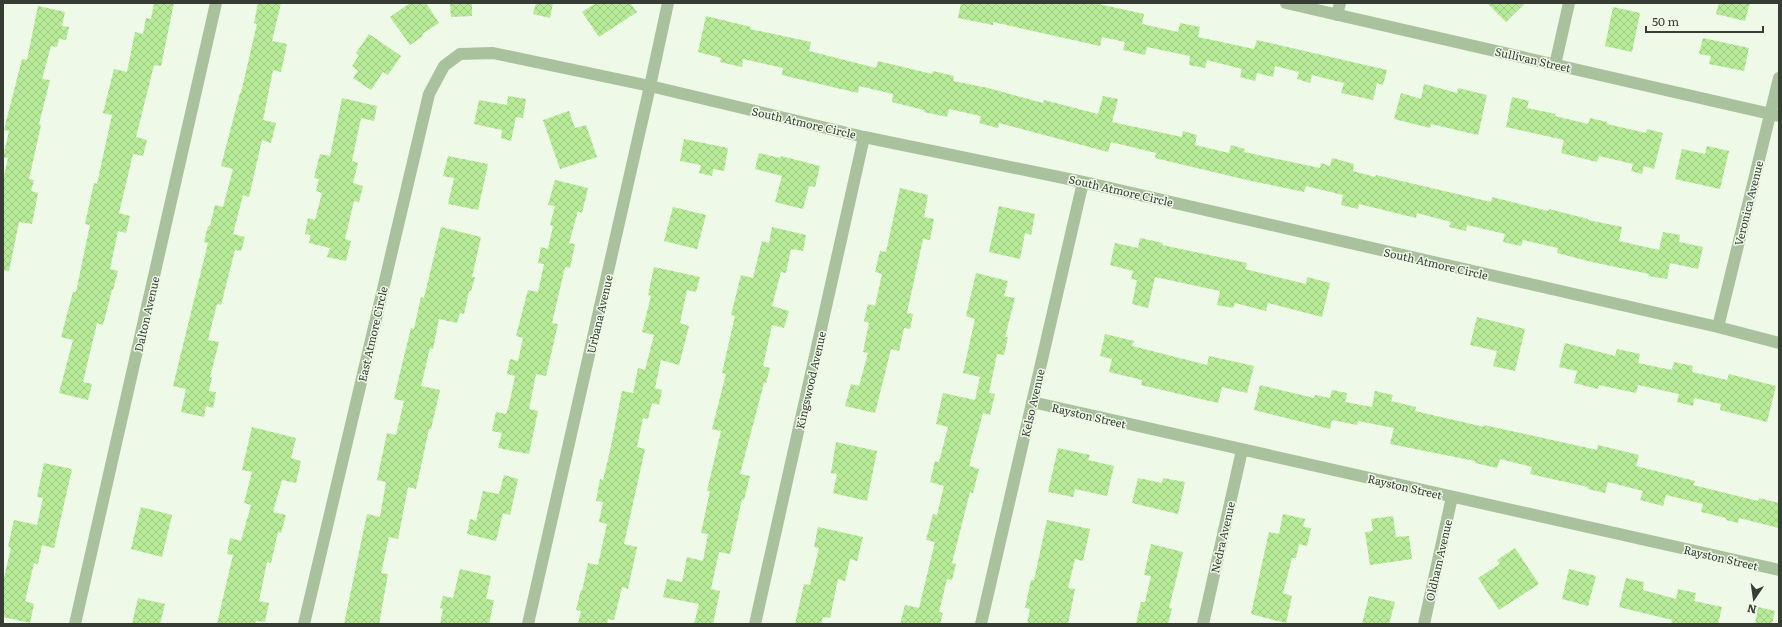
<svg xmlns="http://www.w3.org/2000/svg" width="1782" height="627" viewBox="0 0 1782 627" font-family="Literata,serif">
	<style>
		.building { fill: url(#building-cross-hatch) }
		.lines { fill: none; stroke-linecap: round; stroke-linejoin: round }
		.street { stroke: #aac19d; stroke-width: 12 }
		.labels { text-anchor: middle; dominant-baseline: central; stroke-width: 3; stroke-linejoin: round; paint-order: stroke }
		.street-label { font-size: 11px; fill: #373c35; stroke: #eef9e8 }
	</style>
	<defs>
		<pattern id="building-cross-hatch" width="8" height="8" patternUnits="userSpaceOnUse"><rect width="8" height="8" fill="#b7eb98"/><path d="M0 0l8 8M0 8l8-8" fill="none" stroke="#9eca84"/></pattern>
	</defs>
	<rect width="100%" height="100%" fill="#eef9e8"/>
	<path class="building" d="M154 3H174L161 66 154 65 136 137 147 140 143 156 133 154 119 213 130 216 126 233 118 231 110 269 118 271 113 290H112L103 325 97 323 83 382 92 384 88 400 59 393 73 340 61 337 73 292H76L90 225 85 224 94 183 97 184 112 115 103 113 114 69 127 72 135 32 143 34 146 18 151 19Z
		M258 3H281L272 41 287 44 281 72 273 70 263 120 276 123 271 143 262 140 249 197 243 195 233 234 245 237 241 251 235 250 221 305 217 304 208 340 219 342 210 377H212L209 391 216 392 213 408 206 406 204 417 181 412 186 389 173 386 208 243 204 242 208 226H210L215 205 223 207 233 169 221 166 240 93H241L257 24 254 23Z
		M410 3H426L439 23 422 34 423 36 410 45 390 17Z
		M450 3H472V16L451 17Z
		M536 3H553L550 18 533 14Z
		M596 3H630L637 12 599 37 582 12Z
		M961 3H1094L1144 14 1142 24 1178 32 1180 23 1200 27 1198 37 1254 49 1257 40 1387 70 1383 85 1377 83 1373 100 1341 93 1344 83 1312 75 1310 83 1297 79 1299 72 1275 66 1273 77 1257 73 1255 81 1240 77 1242 69 1207 60 1205 68 1189 65 1190 56 1147 47 1145 55 1123 50 1125 42 1102 37 1100 46 993 22V25L958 18Z
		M1487 3H1525L1506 22Z
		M1719 3H1750L1745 21 1716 14Z
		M38 6 65 12 62 26 69 27 66 40 59 39 57 47 51 46 42 79 50 80 39 124 41 125 29 179 34 180 31 191 38 193 32 224 19 222 9 271 3 270V180L8 158 3 157 9 131 4 130 22 59 27 60Z
		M1613 7 1640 13 1632 52 1605 46Z
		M706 16 751 27 750 29 811 42 809 51 876 68 878 61 932 74 933 71 954 76 953 81 988 88 1043 103 1044 100 1098 114 1103 96 1118 99 1112 122 1182 137 1183 131 1197 135 1195 145 1229 153 1231 145 1245 149 1244 152 1320 168 1321 163 1330 166 1332 158 1354 164 1353 171 1375 177 1376 175 1491 202 1492 197 1548 211 1549 209 1588 219V220L1622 227 1619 241 1659 250 1663 232 1680 235 1679 242 1703 247 1698 269 1670 263 1667 279 1648 276 1649 274 1592 262 1557 253 1558 248 1523 240 1521 246 1503 242 1505 234 1467 225 1466 231 1449 227 1451 222 1417 213 1416 218 1359 204 1358 209 1341 205 1343 195 1306 186 1304 192 1247 180 1155 158 1156 153 1111 142 1108 152 999 123 998 128 979 123 981 116 949 109 947 117 924 112V110L892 102 893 94 859 86 858 93 782 75 783 68 743 59 742 67 720 62 721 58 698 52Z
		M369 34 401 56 388 75 383 72 371 90 353 78 358 71 352 66 359 55 356 53Z
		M1703 38 1749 48 1744 71 1709 64 1711 56 1699 54Z
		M1424 84 1457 93 1458 88 1487 95 1478 135 1431 124 1430 128 1394 119 1401 93 1421 99Z
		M508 96 526 99 523 118 516 117 511 141 501 138 502 130 474 124 479 100 507 105Z
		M1512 97 1529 101 1527 108 1556 114 1555 116 1588 124 1590 118 1607 122V124L1646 133 1647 129 1663 133 1654 169 1644 166 1642 174 1631 171 1633 164 1599 156 1597 162 1561 153 1564 140 1506 127Z
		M342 98 377 106 374 121 361 118 352 161 358 163 353 183 363 186 359 202 354 201 345 239 351 241 346 261 327 257 330 248 309 243 311 235 305 234 308 218 315 220 322 193 316 191 319 179 314 178 320 154 330 156Z
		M569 111 575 128 586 125 597 157 560 169 543 120Z
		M684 139 728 148 724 171 713 169 712 176 699 173 701 165 680 161Z
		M1707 146 1729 151 1720 189 1675 179 1682 149 1705 154Z
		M759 153 780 158 781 156 820 166 815 187 809 186 803 209 775 202 782 176 755 169Z
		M448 156 488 164 478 210 448 204 454 178 443 176Z
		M555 180 588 188 582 213 578 211 569 243 575 244 570 268 565 267 552 323 558 324 546 376 536 374 529 409 538 411 529 454 498 448 502 433 492 431 496 412 506 414 509 405 515 376 507 374 510 359 518 361 523 338 516 336 528 290 538 292 544 264 538 263 541 247 548 249 553 226 550 225 555 206 548 205Z
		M900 188 928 195 924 217 934 219 930 240 923 239 907 313 913 314 910 329 904 328 899 351 891 349 875 413 845 406 851 384 859 386 868 353 863 352 869 323 864 321 868 304 875 306 882 274 875 272 880 251 886 252Z
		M999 206 1035 214 1031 235 1025 233 1020 259 989 252Z
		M673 207 706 215 697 249 664 241Z
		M441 227 481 237 472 277H475L471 291H469L464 314 460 313 457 323 439 319 433 349 430 348 421 386 440 390 431 429H429L416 489 408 487 398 539 389 537 381 573 388 574 379 624H344L367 514 380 517 386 482 377 480 387 433 396 435 404 401 394 399 398 381 411 328 414 329 421 297 424 298Z
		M772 227 806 235 803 251 791 249 786 273 781 272 772 306 789 311 784 328 772 325 763 366 770 368 766 383H764L740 474 750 476 744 500 742 499 730 554 719 552 711 589 720 591 713 624H694L699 604 663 597 667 579 682 582 687 557 703 561 708 534 701 533 710 491H707L721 431 712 429 726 374 722 373 735 316 731 315 741 275 753 278 762 241 769 243Z
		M1140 238 1163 243 1162 245 1247 263 1245 269 1306 284 1307 277 1330 283 1322 317 1268 303 1266 311 1235 303 1233 308 1217 305 1220 291 1155 277 1148 308 1132 304 1137 280 1131 279 1133 271 1110 265 1115 243 1138 248Z
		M654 267 700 277 696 292 687 290 680 323 689 326 679 365 661 360 655 388 662 390 659 405 652 403 648 419 643 418 637 447 645 449 624 544 637 547 628 589 622 587 614 620 608 619 607 624H578L581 611 576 610 581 590 582 591 588 563 598 565 607 524 599 522 603 502 596 501 600 479 603 480 610 451 622 391 633 393 638 368 645 370 654 335 642 332 651 296 648 295Z
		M976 273 1008 281 1004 296 1015 298 1005 337H1008L1004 355 997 354 989 393 995 394 990 415 983 413 969 466 979 469 973 493 970 492 952 563 956 564 952 580 947 579 939 612 943 613 940 624H900L905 605 919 608 935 542 926 540 933 514 937 515 944 486 930 482 935 461 939 462 948 427 936 424 943 393 975 400 980 377 963 373 975 319 966 316Z
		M1477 317 1525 329 1515 371 1493 366 1497 351 1470 345Z
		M1105 334 1134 341 1132 346 1207 365 1209 356 1254 366 1247 393 1222 387 1218 403 1141 385 1142 380 1109 372 1112 359 1100 356Z
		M1565 343 1615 356 1617 349 1640 354 1638 363 1672 370 1674 362 1693 366 1692 372 1727 380 1729 374 1776 386 1767 422 1720 410 1721 404 1694 398 1693 406 1677 402 1679 394 1638 385 1636 393 1599 385 1598 389 1574 383 1577 371 1559 367Z
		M1260 385 1314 398 1315 395 1330 398 1332 390 1347 393 1345 402 1372 407 1375 391 1393 395 1391 401 1416 407 1415 411 1484 427V425L1597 450 1598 445 1639 455 1636 466 1695 481 1693 485 1758 501 1759 498 1779 503V528L1739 518 1738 523 1726 520V518L1701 512 1703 504 1666 495 1663 506 1640 500 1643 491 1608 482 1605 493 1588 489V487L1530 474 1532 467 1500 459 1497 468 1475 463V461L1390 444 1394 428 1358 421 1357 425 1332 420 1330 429 1254 410Z
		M252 427 296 438 291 458 301 461 296 483 282 480 273 512 286 515 281 533 278 532 271 563 267 562 259 601 269 603 265 622 256 621 255 624H217L233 555 227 554 230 538 241 541 251 505 244 503 252 472 242 470Z
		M836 442 877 451 867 501 833 493 837 474 831 473Z
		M1058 448 1090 455 1088 460 1114 466 1107 496 1075 489 1073 497 1048 492Z
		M44 463 72 469 54 548 42 545 38 564 34 563 25 601 34 604 30 623 3 617V582L11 548 8 547 14 520 37 525 43 498 37 497Z
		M504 475 518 479 510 515 503 513 496 541 467 534 470 519 476 521 483 491 499 494Z
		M1138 478 1162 483 1163 478 1185 482 1178 514 1132 503Z
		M141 507 172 515 162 557 131 549Z
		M1283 514 1305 519 1303 527 1311 528 1307 546 1299 544 1296 558H1292L1283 593 1292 596 1286 623 1251 614 1269 532 1279 534Z
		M1393 516 1396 537 1409 536 1412 559 1370 565 1365 532 1373 531 1371 519Z
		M1047 520 1090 529 1083 561 1075 559 1068 588 1075 589 1068 624H1027L1030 609 1025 608 1031 580H1034Z
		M818 527 863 537 857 561 850 559 845 581 838 579 830 618 823 617 821 624H795L804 584 810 585 819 548 814 547Z
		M1151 544 1183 552 1169 608H1172L1168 624H1136L1141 602H1145L1151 576 1144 575Z
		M1515 548 1539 584 1499 610 1478 578 1500 564 1497 560Z
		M460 569 491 576 486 599 494 600 489 624H440L443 609 440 608 443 596 453 598Z
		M1569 569 1596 576 1588 606 1562 599Z
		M1626 578 1644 582 1643 590 1676 599 1678 589 1696 593 1694 601 1722 607 1718 624H1671L1672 620 1619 607Z
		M1369 596 1395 602 1389 624H1362Z
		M138 598 165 604 160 624H132Z
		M1758 607 1775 611 1772 624H1755Z"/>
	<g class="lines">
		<path class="street" d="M1286 3 1779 116
			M1337 15 1340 3
			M1555 65 1569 3
			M1718 327 1779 78
			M1032 402 1779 570
			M75 624 216 3
			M304 624 429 94 444 66 460 54 493 53 650 86 864 137 1083 182 1718 327 1779 343
			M528 624 650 86 668 3
			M755 624 864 137
			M981 624 1083 182
			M1203 624 1242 450
			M1424 624 1452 497"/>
	</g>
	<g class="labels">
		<g class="street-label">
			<text transform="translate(1533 59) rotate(13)">Sullivan Street</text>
			<text transform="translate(804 122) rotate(13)">South Atmore Circle</text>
			<text transform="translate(1121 190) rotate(13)">South Atmore Circle</text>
			<text transform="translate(1748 203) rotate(-76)">Veronica Avenue</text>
			<text transform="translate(1436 263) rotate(13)">South Atmore Circle</text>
			<text transform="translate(146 314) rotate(-77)">Dalton Avenue</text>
			<text transform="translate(599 314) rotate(-77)">Urbana Avenue</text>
			<text transform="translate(372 334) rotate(-77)">East Atmore Circle</text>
			<text transform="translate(810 380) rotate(-77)">Kingswood Avenue</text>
			<text transform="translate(1032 403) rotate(-77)">Kelso Avenue</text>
			<text transform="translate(1089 415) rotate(13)">Rayston Street</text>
			<text transform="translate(1405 486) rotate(13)">Rayston Street</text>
			<text transform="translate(1222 537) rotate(-77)">Nedra Avenue</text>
			<text transform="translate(1721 557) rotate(13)">Rayston Street</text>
			<text transform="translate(1438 560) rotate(-77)">Oldham Avenue</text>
		</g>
	</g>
	<rect width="1782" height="627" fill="none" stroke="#373c35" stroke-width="8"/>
	<g transform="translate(1754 599) rotate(193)" stroke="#eef9e8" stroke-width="3" paint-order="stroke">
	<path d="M0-3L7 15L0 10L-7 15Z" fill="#373c35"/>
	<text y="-6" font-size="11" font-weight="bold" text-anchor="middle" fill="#373c35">N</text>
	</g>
	<path d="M1646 26v6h117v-6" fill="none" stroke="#373c35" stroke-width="2"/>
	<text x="1652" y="26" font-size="12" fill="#373c35" stroke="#eef9e8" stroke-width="3" paint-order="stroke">50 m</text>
</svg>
